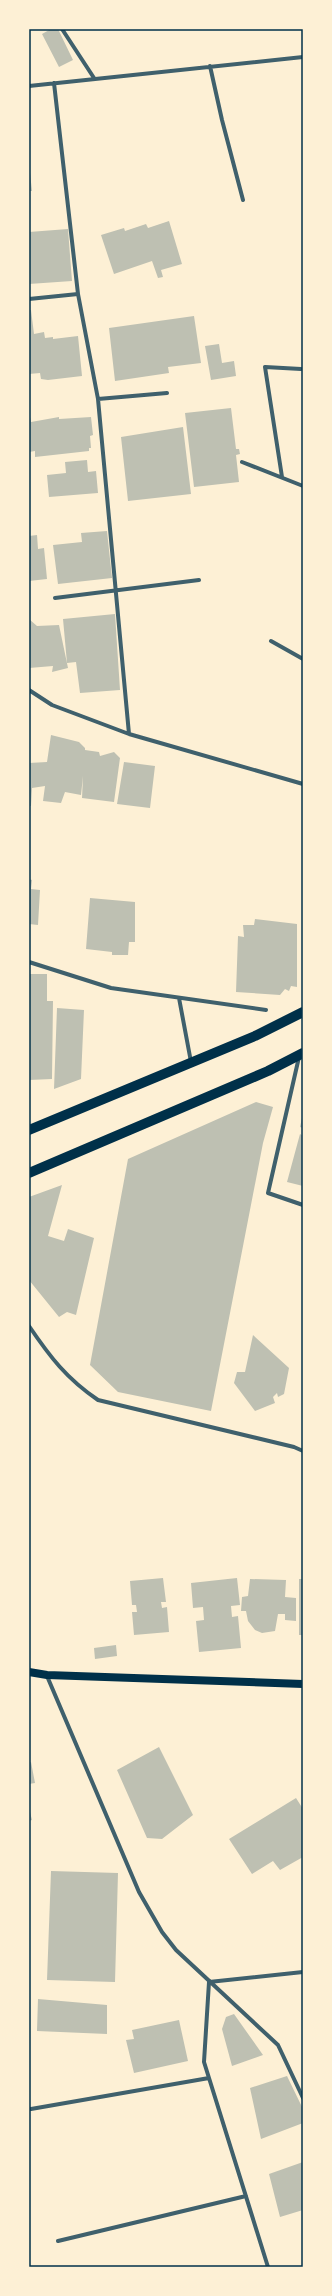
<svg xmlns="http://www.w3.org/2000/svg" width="332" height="2296" viewBox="0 0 332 2296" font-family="'Roboto Condensed',sans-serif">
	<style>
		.building { fill: #bec0b2 }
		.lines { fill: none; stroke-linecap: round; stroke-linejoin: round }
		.minor { stroke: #3f606c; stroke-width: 4 }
		.secondary { stroke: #003049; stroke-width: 8 }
		.primary { stroke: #003049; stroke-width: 10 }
		.neatline { fill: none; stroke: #003049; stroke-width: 1.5 }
	</style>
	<rect width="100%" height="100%" fill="#fdf0d5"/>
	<path class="building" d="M51 29H58L73 60 59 67 42 34Z
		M29 164 32 191H29Z
		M169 221 182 264 161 270 163 277 158 278 152 261 114 274 101 235 124 228 125 231 146 224 148 228Z
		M68 229 72 281 29 284V232Z
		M29 310H31L34 334 44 332 45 338 53 337V339L78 336 82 376 48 380 41 379 40 373 29 374Z
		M194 316 201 363 168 367 169 373 115 381 109 328Z
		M219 344 222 363 234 361 236 376 211 380 205 346Z
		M231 408 236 449H239L240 454 236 455 239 482 194 487 185 413Z
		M29 412 31 422 59 417V419L91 417 93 435 90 436 91 448H89V451L35 457V451L29 452Z
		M183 427 191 494 128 501 121 437Z
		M87 460 88 472 96 471 98 493 49 497 47 475 66 473 65 462Z
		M107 531 112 578 58 584 53 545 82 542 81 533Z
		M37 535 38 549 44 548 47 579 29 581V536Z
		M115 614 120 690 80 693 76 662 67 663 63 619Z
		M29 619 37 626 59 625 68 668 52 672 53 666 29 668Z
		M51 735 79 742 85 748V750L99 752 100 756 114 752 120 758 114 802 82 798 83 776 81 795 65 792 61 803 43 801 45 786 32 788 31 806H29V763L47 762Z
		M124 762 155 766 150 808 117 804Z
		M29 879 32 880 31 889 40 890 38 925 29 924Z
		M90 898 135 902V942H129L128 955H112V952L86 949Z
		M255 919 297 924V987L291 986 289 991 285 989 280 995 236 992 238 936 244 937 243 925H254Z
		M29 974H47V1001H53L52 1079 29 1080Z
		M57 1008 84 1010 81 1079 54 1089Z
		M256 1102 273 1107 263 1143 211 1411 118 1392 90 1365 128 1159Z
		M302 1118H303V1128L300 1127Z
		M300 1134 303 1136V1186L287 1182Z
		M62 1185 48 1236 64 1241 68 1229 94 1238 76 1315 67 1312 59 1317 29 1280V1197Z
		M253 1335 289 1368 284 1394 278 1397 277 1393 273 1397 275 1403 255 1411 234 1383 237 1372H245Z
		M163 1578 166 1602H161L162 1608 167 1607 169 1632 134 1635 132 1612H137L136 1605H132L130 1581Z
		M237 1578 240 1605 231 1606 232 1617 238 1616 241 1648 199 1652 196 1621 204 1620 203 1607 193 1608 191 1583Z
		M250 1579 286 1580 285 1597 296 1598V1621L285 1620V1614H278L275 1631 262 1633 255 1630 248 1621 246 1611H241L242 1597 248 1596Z
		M299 1579H303V1635H299Z
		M116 1645 117 1656 95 1659 94 1648Z
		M159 1747 193 1815 162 1839 147 1838 117 1770Z
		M31 1762 35 1783 29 1784V1763Z
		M296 1798 303 1809V1857L280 1870 273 1861 252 1874 229 1839Z
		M29 1808 32 1820 29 1821Z
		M51 1871 118 1873 115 1982 47 1980Z
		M38 1999 107 2005V2034L37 2031Z
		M234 2014 263 2055 232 2066 222 2029 226 2017Z
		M179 2020 188 2061 134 2073 126 2040 134 2039 132 2030Z
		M287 2076 303 2109V2123L261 2139 250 2088Z
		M303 2162V2210L280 2217 269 2174Z"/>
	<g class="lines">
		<path class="minor" d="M62 29 94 78
			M210 66 222 120 243 200
			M54 83 78 294 98 399 129 734
			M29 86 303 57
			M29 299 78 294
			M98 399 167 393
			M242 462 303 486
			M282 477 265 367 301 369
			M55 598 199 580
			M271 641 303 659
			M29 690 52 705 129 734 303 784
			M29 962 111 988 266 1010
			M179 998 191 1062
			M299 1057 268 1193 303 1205
			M29 1326C50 1357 67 1379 98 1400L294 1447 303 1451
			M47 1676 139 1892 162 1932 176 1950 278 2045 303 2098
			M31 2109 209 2078
			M58 2241 246 2196
			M268 2267 204 2062 209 1982 303 1972"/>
		<path class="secondary" d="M29 1672 47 1675 303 1684"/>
		<path class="primary" d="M29 1130 255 1036 303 1012
			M29 1173 268 1071 303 1053"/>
	</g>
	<rect width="332" height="2296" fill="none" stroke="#fdf0d5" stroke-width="60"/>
	<rect x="30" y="30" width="272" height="2236" class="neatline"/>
</svg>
